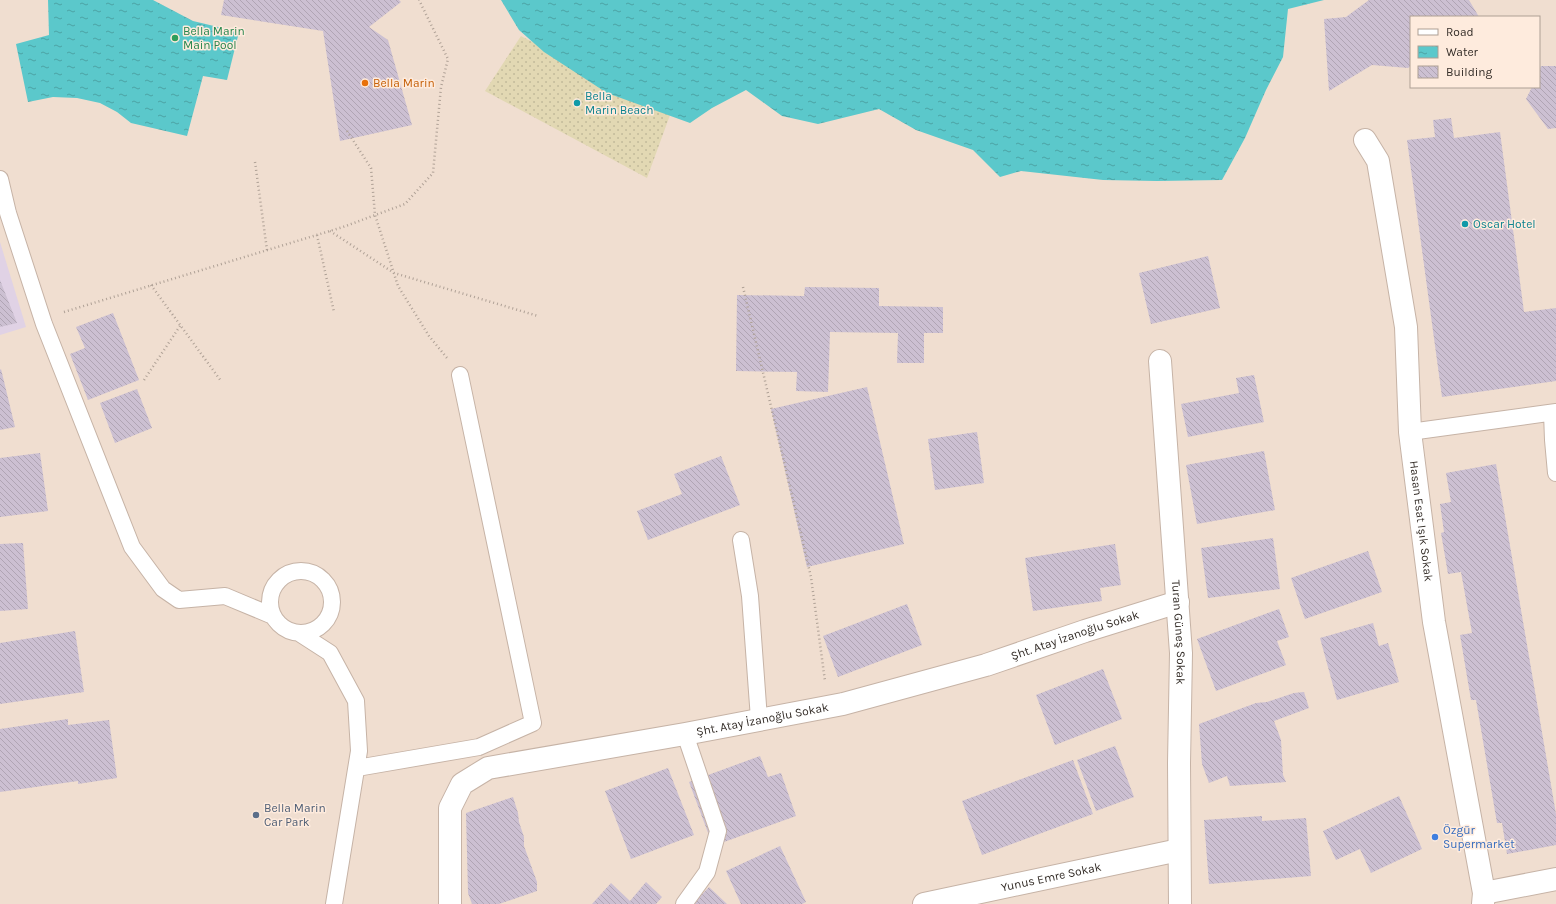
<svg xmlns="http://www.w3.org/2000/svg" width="1556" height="904" viewBox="0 0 1556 904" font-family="Karla,sans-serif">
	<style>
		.commercial { fill: #e0d2e5 }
		.sand { fill: url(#sand-dots) }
		.water { fill: url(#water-ripples) }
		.building { fill: url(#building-back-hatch) }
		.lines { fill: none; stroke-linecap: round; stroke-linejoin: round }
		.lane-casing { stroke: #c6b3a6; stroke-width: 18 }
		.street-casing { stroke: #c6b3a6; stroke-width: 24 }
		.path { stroke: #afa196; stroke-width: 2.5; stroke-dasharray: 1 3; stroke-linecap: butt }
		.lane { stroke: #fff; stroke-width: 16 }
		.street { stroke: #fff; stroke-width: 22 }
		.leisure-dot { fill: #2e9e5b; stroke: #feebdd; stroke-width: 1.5 }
		.food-dot { fill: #e8710a; stroke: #feebdd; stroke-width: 1.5 }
		.culture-dot { fill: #0f9aa8; stroke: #feebdd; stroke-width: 1.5 }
		.service-dot { fill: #5c6f8a; stroke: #feebdd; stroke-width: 1.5 }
		.shop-dot { fill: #3f7fe0; stroke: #feebdd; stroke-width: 1.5 }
		.labels { text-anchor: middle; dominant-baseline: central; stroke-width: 3; stroke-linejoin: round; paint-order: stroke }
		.leisure-label { font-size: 12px; fill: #27864d; stroke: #feebdd; text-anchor: start }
		.food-label { font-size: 12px; fill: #c56008; stroke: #feebdd; text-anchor: start }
		.culture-label { font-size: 12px; fill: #0d838f; stroke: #feebdd; text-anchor: start }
		.street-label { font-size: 12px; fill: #332c27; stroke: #feebdd }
		.service-label { font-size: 12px; fill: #4e5e75; stroke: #feebdd; text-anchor: start }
		.shop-label { font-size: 12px; fill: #366cbe; stroke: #feebdd; text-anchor: start }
	</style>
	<defs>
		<pattern id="sand-dots" width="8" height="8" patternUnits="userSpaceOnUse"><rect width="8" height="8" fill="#e2d8b3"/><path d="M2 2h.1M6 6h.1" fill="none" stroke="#c2ba9a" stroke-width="1.8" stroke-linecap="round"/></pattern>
		<pattern id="water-ripples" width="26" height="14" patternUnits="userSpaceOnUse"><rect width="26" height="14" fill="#5bc8cb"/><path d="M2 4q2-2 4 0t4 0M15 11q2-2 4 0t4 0" fill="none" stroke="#4ca3a5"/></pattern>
		<pattern id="building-back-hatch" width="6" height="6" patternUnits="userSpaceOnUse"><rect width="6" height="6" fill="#ccc0d2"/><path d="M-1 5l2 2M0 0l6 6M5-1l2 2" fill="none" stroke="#b0a5b4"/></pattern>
	</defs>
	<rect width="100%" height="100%" fill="#f0ded0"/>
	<path class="commercial" d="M0 242 26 327 0 335Z"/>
	<path class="sand" d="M521 36 670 115 647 178 485 91Z"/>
	<path class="water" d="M48 0H153L193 21 239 32 227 80 203 76 187 136 131 123 117 112 100 103 77 98 53 97 28 102 16 44 49 35Z
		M501 0H1324L1288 9 1283 57 1266 90 1245 138 1222 180 1157 181 1103 180 1021 171 1000 177 973 150 916 130 879 109 818 124 782 116 746 90 712 108 690 123 607 93 544 52 519 30Z"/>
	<path class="building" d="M224 0H399L401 2 369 27 388 40 412 125 340 141 323 31 221 15Z
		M1369 0H1469L1479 17H1411V66L1408 68 1372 65 1329 91 1324 19 1346 17Z
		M1541 66H1556V128L1548 129 1526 99 1532 87H1539V71Z
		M1451 118 1454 138 1500 132 1524 312 1556 308V381L1442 397 1407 140 1435 137 1433 120Z
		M1208 256 1220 308 1151 324 1139 273Z
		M0 280 17 323 0 327Z
		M805 287 879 288V306L943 307V333H924V363H897L898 333 830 332 828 392 796 391 797 372 736 371 737 295 804 296Z
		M113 313 139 380 88 400 70 354 85 348 76 327Z
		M1 369 15 427 0 430V370Z
		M1254 375 1264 422 1188 437 1181 404 1239 393 1236 378Z
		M867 387 904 544 807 567 771 409Z
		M137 389 152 428 115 443 100 403Z
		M977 432 984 483 935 490 928 439Z
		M1264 451 1275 510 1197 524 1186 465Z
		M40 453 48 511 0 517V458Z
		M721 456 740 505 648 540 637 511 682 494 674 474Z
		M1496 464 1556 814V845L1507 854 1502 823H1497L1476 700H1471L1460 635 1472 633 1461 572 1448 574 1441 533 1444 532 1440 504 1451 502 1446 473Z
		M1273 538 1280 589 1208 598 1201 548Z
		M23 543 28 609 0 611V544Z
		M1115 544 1121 585 1100 588 1102 601 1033 611 1025 558Z
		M1368 551 1382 592 1305 619 1291 578Z
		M907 604 922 645 838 677 823 636Z
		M1279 609 1289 637 1277 641 1286 665 1216 691 1197 639Z
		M1373 623 1379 646 1388 643 1399 682 1337 700 1320 638Z
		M75 631 84 692 0 704V643Z
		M1103 669 1122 719 1055 745 1036 695Z
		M1304 692 1309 708 1274 721 1281 740 1283 775 1286 782 1230 786 1227 776 1209 783 1202 764 1199 724 1256 703 1267 702 1294 693Z
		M68 719V725L109 720 117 778 78 784V781L0 792V729Z
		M1115 746 1134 797 1096 811 1077 760Z
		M760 756 768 777 781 773 796 816 713 846 689 782Z
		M1073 760 1093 814 982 855 962 801Z
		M668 768 694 835 631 859 605 791Z
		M1399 796 1422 849 1371 873 1360 849 1336 860 1323 831Z
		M513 797 518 813 519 822 524 837V846L537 882V891L499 904H472L468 893 466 813Z
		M1262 816V821L1306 818 1311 876 1209 884 1204 820Z
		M780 846 806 902 802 904H741L726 871Z
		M646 882 662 897 656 904H592L611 883 630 901Z
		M709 887 727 904H693Z"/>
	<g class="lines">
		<g class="lane-casing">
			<path id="lane" d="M0 179 8 213 44 324 132 547 163 589 179 600 225 596 273 616
				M1552 413 1553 440 1556 473
				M1410 432 1556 412
				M741 540 750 596 759 719
				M270 602a31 31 0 1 1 62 0a31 31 0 1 1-62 0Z
				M299 633 330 653 356 701 359 751 334 904
				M357 768 479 747 533 723 460 375
				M684 904 707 872 718 831 685 734"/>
		</g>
		<g class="street-casing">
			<g id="street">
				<path id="s1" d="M1365 140 1378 161 1406 327 1410 432 1434 622 1484 893 1483 904"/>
				<path id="s2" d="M1160 361 1181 653 1179 763 1180 904"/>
				<path d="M1484 893 1556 879"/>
				<path id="s3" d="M450 904V808L462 784 488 768 685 734 843 704 986 665 1085 631 1178 602"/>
				<path id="s4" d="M924 904 1179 850"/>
			</g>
		</g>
		<path class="path" d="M347 131 371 168 375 215 398 286 429 336 447 358
			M255 162 267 250
			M330 231 394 273 538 316
			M317 235 334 312
			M151 285 221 381
			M743 287 811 577 825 681
			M64 312 343 227 405 204 433 173 441 87 448 59 419 0
			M144 380 180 326"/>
		<use href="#lane" class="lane"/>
		<use href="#street" class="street"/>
	</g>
	<circle class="leisure-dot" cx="175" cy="38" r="4"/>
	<circle class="food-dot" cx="365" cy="83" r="4"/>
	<g class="culture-dot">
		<circle cx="577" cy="103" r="4"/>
		<circle cx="1465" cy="224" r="4"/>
	</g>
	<circle class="service-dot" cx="256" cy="815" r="4"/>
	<circle class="shop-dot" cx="1435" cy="837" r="4"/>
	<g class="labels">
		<g class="leisure-label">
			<text x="183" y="31">Bella Marin<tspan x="183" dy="14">Main Pool</tspan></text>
		</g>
		<g class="food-label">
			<text x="373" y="83">Bella Marin</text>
		</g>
		<g class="culture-label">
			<text x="585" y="96">Bella<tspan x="585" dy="14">Marin Beach</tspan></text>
			<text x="1473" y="224">Oscar Hotel</text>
		</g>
		<g class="street-label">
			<text stroke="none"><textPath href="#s1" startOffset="388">Hasan Esat Işık Sokak</textPath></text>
			<text stroke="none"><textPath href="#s2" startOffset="272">Turan Güneş Sokak</textPath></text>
			<text stroke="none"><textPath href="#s3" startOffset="756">Şht. Atay İzanoğlu Sokak</textPath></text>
			<text stroke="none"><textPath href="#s3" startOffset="432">Şht. Atay İzanoğlu Sokak</textPath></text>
			<text stroke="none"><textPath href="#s4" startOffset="130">Yunus Emre Sokak</textPath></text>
		</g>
		<g class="service-label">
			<text x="264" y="808">Bella Marin<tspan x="264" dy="14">Car Park</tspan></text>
		</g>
		<g class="shop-label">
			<text x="1443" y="830">Özgür<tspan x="1443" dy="14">Supermarket</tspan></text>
		</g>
	</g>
	<rect x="1410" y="16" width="130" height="72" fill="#feebdd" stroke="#ad9f94"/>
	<rect x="1418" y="29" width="20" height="6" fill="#ffffff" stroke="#ad9f94"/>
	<text x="1446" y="36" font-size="12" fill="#332c27">Road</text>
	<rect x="1418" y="46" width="20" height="12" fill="url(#water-ripples)" stroke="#ad9f94"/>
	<text x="1446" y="56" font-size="12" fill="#332c27">Water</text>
	<rect x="1418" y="66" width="20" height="12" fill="url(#building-back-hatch)" stroke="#ad9f94"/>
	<text x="1446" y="76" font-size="12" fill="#332c27">Building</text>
</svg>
